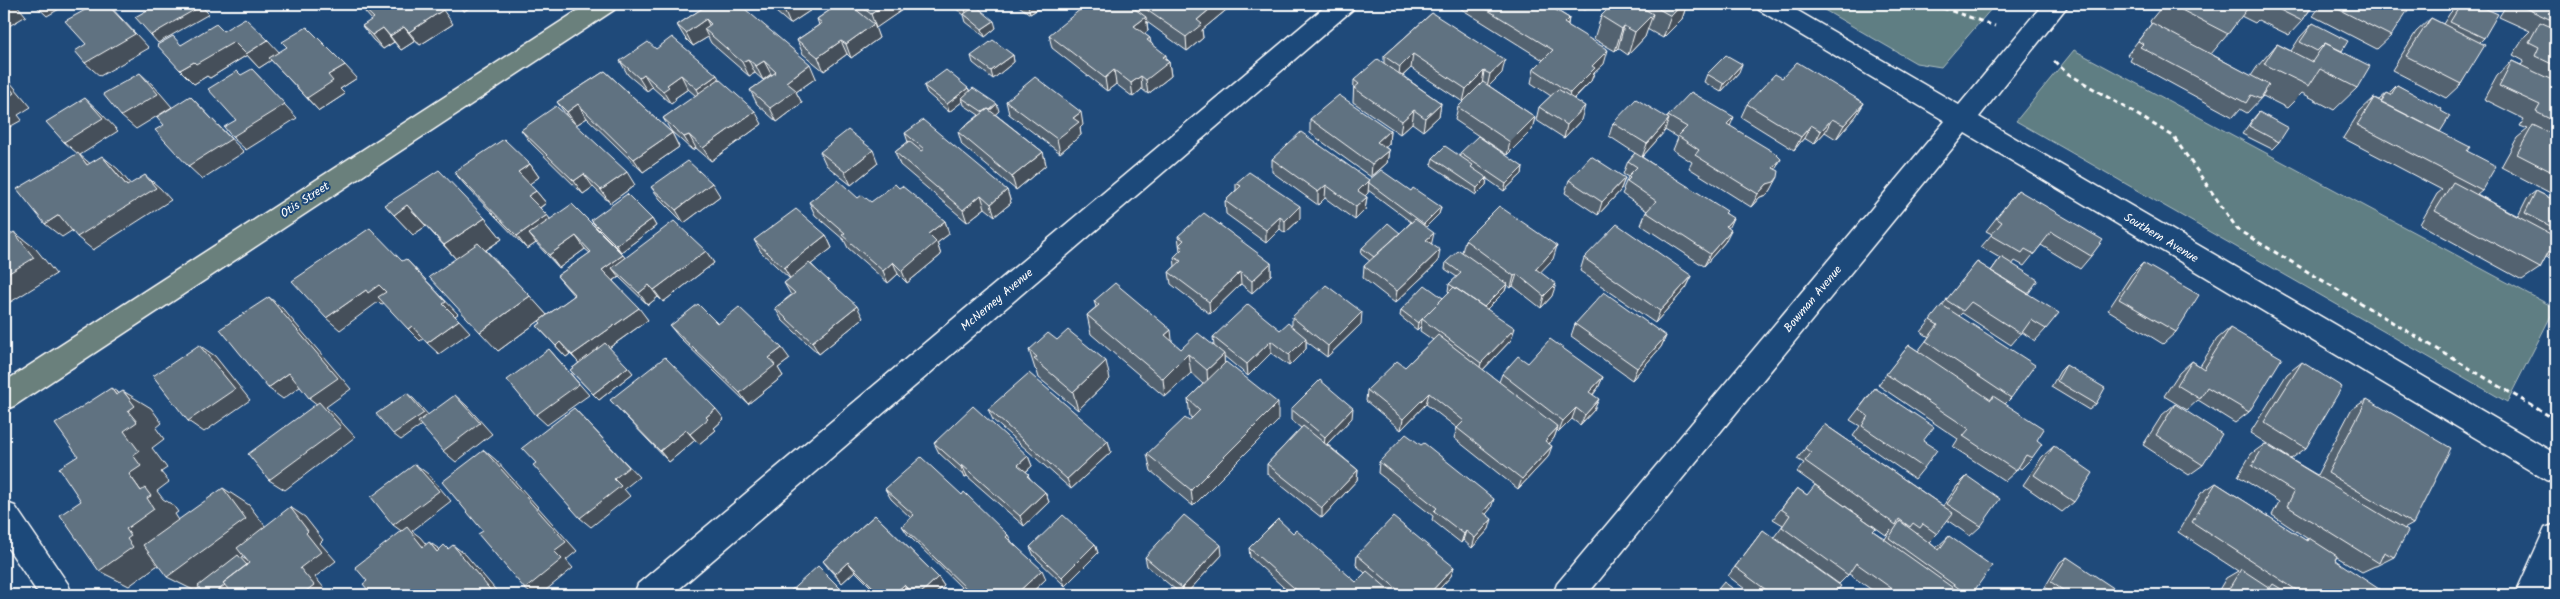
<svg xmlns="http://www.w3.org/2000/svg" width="2560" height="599" viewBox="0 0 2560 599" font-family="Kalam,sans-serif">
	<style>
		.green { fill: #5e7e83; stroke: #aebec1 }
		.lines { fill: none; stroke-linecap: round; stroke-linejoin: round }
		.minor-casing { stroke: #fff; stroke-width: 3 }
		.major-casing { stroke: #fff; stroke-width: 3 }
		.path { stroke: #fff; stroke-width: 3; stroke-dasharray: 5 4; stroke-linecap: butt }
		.minor { fill: #1f4a7a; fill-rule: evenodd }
		.major { fill: #6a807c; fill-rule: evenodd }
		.wall { fill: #53626f; stroke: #fff }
		.shaded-wall { fill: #44505a; stroke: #fff }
		.building { fill: #617281; stroke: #fff }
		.labels { text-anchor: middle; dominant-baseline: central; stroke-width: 4; stroke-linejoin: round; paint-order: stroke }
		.street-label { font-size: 12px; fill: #fff; stroke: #1f4a7a }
	</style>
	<rect width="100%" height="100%" fill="#1f4a7a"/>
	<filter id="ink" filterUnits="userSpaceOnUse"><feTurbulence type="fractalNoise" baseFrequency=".02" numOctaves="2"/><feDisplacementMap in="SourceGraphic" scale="10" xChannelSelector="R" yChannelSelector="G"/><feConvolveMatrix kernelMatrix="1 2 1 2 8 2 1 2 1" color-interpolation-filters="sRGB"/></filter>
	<g filter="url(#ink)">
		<path class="green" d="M1814 4H1984L1992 8 1941 67 1916 63Z
			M2074 50 2555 308 2507 402 2016 121Z"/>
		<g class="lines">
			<g class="minor-casing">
				<path id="minor" d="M1328 4H1356L1352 10 672 595H634L638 584Z
					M1755 4H1786L1959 105 2043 4H2069L1979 117 2556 454V483L2546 480 1965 133 1587 595H1553L1557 584 1945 121 1759 10Z
					M4 502 15 506 68 584 72 595H39L4 542Z
					M2556 524V571L2546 595H2515L2545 528Z"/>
			</g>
			<g class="major-casing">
				<path id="major" d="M588 4H618L614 10 14 406 4 410V382Z"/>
			</g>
			<path class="path" d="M1889 4 1943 8 1995 26
				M2054 61 2067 73 2173 136 2238 230 2556 420"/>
			<use href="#minor" class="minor"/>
			<use href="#major" class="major"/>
		</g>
		<path class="wall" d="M358 4 453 24 420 45 415 41 401 50 394 42 383 49 373 40 362 26 372 20Z
			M456 4H475L464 11Z
			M709 4 816 78 796 92 802 103 777 122 757 104 750 90 772 75 771 74 763 80 755 73 749 76 711 43 708 37 693 46 685 38 677 25Z
			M747 4H761L753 9Z
			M761 4H808L811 10 790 24 769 6 766 8Z
			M839 4H900L902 10 875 28 879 38 851 58 847 54 824 71 803 54 797 40 819 25 817 19Z
			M950 4H985L979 8 996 28 985 37 966 22 964 15Z
			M1016 4H1046L1030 14Z
			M1112 4H1231V6L1202 30 1203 38 1187 51 1147 22 1148 31 1144 34 1150 38 1151 43 1169 62 1171 76 1148 94 1142 89 1133 97 1116 84 1107 91 1052 48 1049 35 1104 10Z
			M1456 4H1546L1569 18 1568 25 1604 64 1594 73 1591 81 1574 99 1581 120 1564 138 1536 120 1539 107 1551 96 1531 83 1534 69 1543 60 1455 5Z
			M1576 4H1592L1585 10Z
			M1613 4H1687L1682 19 1663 38 1647 29 1645 37 1628 55 1618 48 1615 51 1594 39 1601 16Z
			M2164 4H2314L2302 21 2289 35 2258 20 2255 23 2241 16 2228 34 2211 54 2251 76 2257 67 2277 44 2291 51 2300 37 2313 23 2342 51 2357 88 2334 110 2302 93 2287 108 2263 96 2247 113 2240 109 2233 117 2130 61 2132 57 2127 55 2151 24 2150 21Z
			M2322 4H2397L2391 36 2377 49 2313 16Z
			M2459 4H2475L2484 38 2480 42 2461 84 2446 98 2392 70 2416 32 2431 18 2443 24 2450 13Z
			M2507 4H2556V196L2501 167 2517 138 2528 129 2520 126 2524 119 2484 99 2497 75 2512 61 2521 65 2524 61 2513 55 2525 36 2530 31 2499 17Z
			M1432 13 1502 73 1489 86 1535 117 1532 130 1507 155 1455 120 1458 107 1463 102 1411 68 1403 76 1441 103 1439 116 1423 131 1412 123 1400 134 1353 102 1354 80 1384 63V56Z
			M223 31 279 52 357 78 340 89 345 94 319 111 271 60 259 68 247 55 210 78 207 76 194 84 181 45Z
			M656 49 719 80 762 124 711 161 696 148 692 150 671 131 663 118 696 96 688 89 675 98 676 100 671 104 652 87 647 91 628 75 620 61Z
			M1013 55 1014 62 993 79 973 63 971 56Z
			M605 71 672 133 679 147 643 172 587 118 576 125 635 185 610 203 593 187 583 194 531 143 521 130 567 116 557 102Z
			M1739 72 1721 92 1704 82 1707 74Z
			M1782 78 1864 103 1856 116 1836 139 1825 132 1814 144 1804 138 1794 150 1741 117 1747 104Z
			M2397 85 2441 111 2440 132 2467 151 2482 190 2477 194 2518 216 2527 198 2536 191 2556 201V246L2553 253 2545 258 2540 268 2522 280 2420 224 2437 194 2442 190 2343 138 2360 111 2374 98 2379 100 2387 93 2388 94Z
			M924 86 968 88 970 91 999 111 995 114 1043 152 1046 165 1016 190 962 145 958 132 979 115 964 105 963 101 949 112 927 93Z
			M1006 101 1083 125 1080 128 1081 135 1060 153 1009 114Z
			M2259 112 2279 142 2272 149 2242 134 2252 120Z
			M1668 116 1730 126 1775 169 1771 190 1767 195 1760 197 1751 207 1689 168 1692 162 1673 150 1678 138 1665 130 1664 132 1642 157 1726 213 1728 228 1725 242 1704 266 1641 225 1646 212 1647 211 1622 194 1624 190 1623 189 1628 177 1623 174 1628 161 1635 153 1609 136 1613 123 1667 118Z
			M1310 119 1390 130 1389 144 1385 147 1389 150 1387 163 1371 177 1310 133Z
			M905 133 1007 190 1011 203 995 216 985 208 967 222 900 165 895 152 908 142Z
			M820 152 878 163 851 185 826 165Z
			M1460 153 1523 167 1522 174 1504 191 1487 179 1486 185 1476 195 1431 165 1433 158 1460 156Z
			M1272 159 1369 180 1411 191 1441 207 1439 214 1426 227 1438 262 1395 303 1363 278 1364 266 1370 261 1361 254 1362 248 1400 233 1411 222 1368 190V193L1365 196 1367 197 1365 210 1355 220 1325 198 1318 205 1272 172Z
			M530 164 539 177 529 184 536 191 546 203 540 208 550 219 623 255 625 258 706 251 714 263 663 302 658 297 648 305 619 277 613 281 648 320 609 348 633 373 599 400 570 370 579 363 570 354 566 357 537 326 541 323 539 321 498 351 456 259 426 226 413 235 385 205 485 218 502 239 486 250 547 315 574 296 557 276 590 253 585 249 559 268 536 243 527 249 465 185 454 172Z
			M1625 178 1620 191 1598 215 1565 193 1569 180Z
			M1236 183 1300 219 1285 233 1280 229 1266 243 1226 214 1225 201 1236 190Z
			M651 187 720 196 684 223 660 199Z
			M899 188 945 221 949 234 937 243 941 255 907 283 898 274 888 283 848 248 844 240 815 215 809 202 858 198 871 202Z
			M2018 190 2091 256 2080 269 2041 245 2024 266 2015 261 2012 265 2046 329 2035 341 2022 332 2011 345 1962 313 1959 316 2011 398 2005 404 2037 440 2032 458 2021 469 2018 467 2016 471 2005 481 1953 447 1958 439 1878 385 1909 345 1918 351 1929 337 1921 332 1977 262 1991 271 2000 258 1981 247 1992 234 1986 231Z
			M652 219 656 226 621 252 596 227 591 220Z
			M826 235 832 248 811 264 863 318 819 354 782 320 775 308 791 295 784 283 790 279 761 252 754 240Z
			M1178 236 1271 263V275L1252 293 1241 284 1210 314 1171 284 1169 272 1175 266 1174 257 1180 251Z
			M1465 240 1553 259 1540 272 1552 296 1541 308 1513 286 1511 288 1507 285 1505 291 1487 309 1511 340 1483 370 1499 382 1502 374 1528 363 1603 377 1598 388 1593 395 1594 410 1580 425 1572 419 1559 432 1557 430 1554 438 1549 444 1548 457 1518 489 1454 438 1457 428 1426 404 1401 430 1366 401 1367 390 1405 367 1433 340 1420 331 1421 326 1417 330 1400 316 1401 310 1443 298 1449 292 1448 291 1449 284 1457 277 1445 269 1446 262 1462 252Z
			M1584 258 1692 276 1686 288 1655 323 1580 271Z
			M2143 263 2176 332 2163 344 2108 310 2131 275Z
			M1094 301 1172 342 1181 349 1214 346 1213 337 1280 330 1292 325V317L1361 324 1327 357 1306 341V349L1289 366 1271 353 1248 376 1224 356V364L1278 421 1193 506 1151 471 1147 454 1192 418 1190 417 1188 399 1203 384 1191 373 1165 397 1091 334 1087 315 1096 307Z
			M718 324 790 359 778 368 783 376 748 404 679 337 670 326Z
			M1575 324 1666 336 1661 347 1632 380 1571 336Z
			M2230 328 2249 412 2235 423 2198 400 2187 410 2164 396 2179 373 2192 361 2200 366 2217 339Z
			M1057 340 1110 379 1078 410 1039 378 1037 371 1035 369 1029 350Z
			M2302 362 2306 448 2291 459 2250 433 2287 374Z
			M2066 365 2096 404 2089 410 2051 387 2060 371Z
			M1875 388 1923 441 1924 468 1915 479 1853 436 1860 426 1850 420Z
			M2367 399 2413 524 2404 529 2394 557 2376 566H2375L2362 572 2337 557 2335 560 2376 595H2216L2226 578 2238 571 2178 532 2201 493 2216 483 2305 540 2308 539 2272 515 2279 502 2238 476 2251 454 2265 444 2317 475 2351 410Z
			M610 400 724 419 714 428 716 430 699 444 695 440 669 462Z
			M2175 404 2203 465 2189 475 2143 445 2162 415Z
			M988 409 1108 441 1111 452 1071 489 993 420Z
			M1291 409 1352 418 1327 444 1358 470 1357 480 1322 518 1267 474V464L1301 428 1291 420Z
			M1824 424 1943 506 1957 486 1967 476 1981 526 1970 536 1947 520 1937 534 1929 542 1936 548 1949 536 1971 595H1879L1849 574 1839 584 1774 537 1783 525 1773 519 1797 488 1807 495 1873 531 1885 539 1891 530 1886 535 1797 472 1804 463 1797 459Z
			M934 443 1028 456 1032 466 1026 472 1031 480 1045 492 1049 502 1024 526 967 476 965 477 939 453Z
			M2054 446 2074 502 2062 512 2023 485 2042 457Z
			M1379 462 1491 508 1486 514 1489 529 1472 548 1463 540 1461 543 1432 520 1433 516 1378 473Z
			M885 489 962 495 1012 542 1046 579 1029 595H969L908 535 902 526 911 518 891 499Z
			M875 515 938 577 944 586 934 595H911L910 594 908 595H879L855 571 842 583 830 570 823 561Z
			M1763 530 1834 595H1753L1728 576Z
			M1293 533 1356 582 1365 573 1356 565 1357 555 1454 567 1451 576 1434 595H1292L1250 557 1249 548Z
			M1095 544 1098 553 1065 586 1034 556 1030 547Z
			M1222 555 1185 595H1182L1147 566 1145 557Z
			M2067 557 2111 595H2056L2045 587 2060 562Z"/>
		<path class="shaded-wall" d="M7 4H16L26 16 4 29V6Z
			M34 4H68L47 16Z
			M108 4 149 48 100 76 85 63Z
			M120 4H133L125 8Z
			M199 4 209 14 158 43 151 35Z
			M459 4H475L464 11Z
			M750 4H761L753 9Z
			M764 4H768L769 6 766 8Z
			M793 4H808L811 10 790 24 784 10Z
			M886 4H900L902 10 876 28 871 14Z
			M964 4H985L967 17Z
			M1028 4H1046L1030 14Z
			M1216 4H1231V6L1202 30 1203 38 1187 51 1186 37 1197 20Z
			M1587 4H1592L1585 10Z
			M1682 4H1687L1682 19 1663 38 1671 16Z
			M443 10 453 24 420 45 409 32Z
			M1653 14 1645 37 1628 55 1635 32Z
			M1146 17 1148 31 1136 40 1134 26Z
			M1569 18 1566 32 1564 23Z
			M706 19 713 33 704 29 708 37 693 46 686 33Z
			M994 21 996 28 985 37 982 29Z
			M874 24 879 38 851 58 846 44Z
			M1624 26 1618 48 1615 51 1622 29Z
			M404 27 415 41 401 50 390 36Z
			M383 28 394 42 383 49 372 35Z
			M268 40 281 54 259 68 246 54Z
			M841 41 847 54 824 71 818 57Z
			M234 42 247 55 210 78 207 76 194 84 180 70 194 62Z
			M1608 50 1604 64 1594 73 1591 81 1566 106 1570 93 1592 66Z
			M1413 54 1411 68 1398 80 1400 67Z
			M1013 55 1014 62 993 79 991 71Z
			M1166 55 1167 64 1169 62 1171 76 1148 94 1146 80 1163 57Z
			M748 59 755 73 749 76 742 62Z
			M1505 60 1502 73 1487 88 1490 74Z
			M764 61 771 74 763 80 756 66Z
			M810 64 816 78 796 92 802 103 777 122 770 108 786 82Z
			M1742 64 1739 72 1721 92 1724 84Z
			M345 65 357 78 340 89 345 94 319 111 307 98 328 75Z
			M252 69 297 118 246 150 232 137Z
			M1114 70 1116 84 1107 91 1105 78Z
			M1484 71 1482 85 1463 102 1466 89Z
			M140 73 154 86 172 107 136 129 121 116Z
			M644 74 652 87 647 91 639 78Z
			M4 75 31 107 18 115 22 120 4 130Z
			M681 75 688 89 675 98 676 100 671 104 663 91 667 85Z
			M717 75 724 88 704 103 697 89Z
			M1141 76 1142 89 1133 97 1131 83Z
			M968 88 971 95 962 98 963 101 949 112 947 104Z
			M190 96 244 152 202 179 188 166Z
			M85 98 100 112 118 131 80 155 93 166 87 165 78 154 64 142Z
			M1441 103 1439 116 1423 131 1425 118Z
			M1864 103 1856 116 1836 139 1844 125Z
			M578 104 587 118 576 125 567 112Z
			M997 104 999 111 988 121 986 114Z
			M1585 106 1581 120 1564 138 1567 125Z
			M1414 110 1412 123 1400 134 1402 121Z
			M755 111 762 124 711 161 703 148Z
			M1081 112 1083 125 1080 128 1081 135 1060 153 1057 139 1073 118Z
			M1535 117 1532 130 1507 155 1510 142Z
			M1734 117 1728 131 1727 124Z
			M1669 119 1664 132 1642 157 1647 144Z
			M1832 119 1825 132 1814 144 1821 131Z
			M1811 125 1804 138 1794 150 1801 137Z
			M1390 130 1389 144 1376 155 1377 142Z
			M672 133 679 147 643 172 634 159Z
			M689 135 696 148 692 150 684 137Z
			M873 150 878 163 851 185 845 172Z
			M1389 150 1387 163 1371 177 1372 164Z
			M1043 152 1046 165 1016 190 1012 177Z
			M102 156 118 169 141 197 145 175 160 188 171 200 93 250 77 237 127 186Z
			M1781 159 1774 172 1773 168Z
			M530 164 539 177 528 185 518 172Z
			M1523 167 1522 174 1504 191 1506 184Z
			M627 172 635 185 610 203 601 190Z
			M584 174 593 187 583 194 574 181Z
			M1778 177 1771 190 1767 195 1760 197 1751 207 1758 194 1767 184Z
			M1487 178 1486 185 1476 195 1477 188Z
			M1625 178 1620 191 1598 215 1602 202Z
			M1369 180 1368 193 1357 204 1358 191Z
			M712 183 720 196 684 223 676 210Z
			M1326 185 1325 198 1318 205V192Z
			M1007 190 1011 203 995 216 991 204Z
			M536 191 546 203 538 209 528 196Z
			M981 195 985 208 967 222 963 210Z
			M1367 197 1365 210 1355 220 1356 207Z
			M407 205 426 226 413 235 394 215Z
			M1300 206V219L1285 233V221Z
			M1441 207 1439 214 1423 230 1424 224Z
			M59 215 76 228 62 237 45 224Z
			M547 215 557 228 529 234 536 243 527 249 517 236Z
			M1280 217V229L1266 243V230Z
			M485 218 502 239 462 266 444 245Z
			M1733 218 1727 231 1726 226Z
			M652 219 656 226 621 252 616 245Z
			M945 221 949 234 937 243 941 255 907 283 902 271 928 234Z
			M1731 230 1725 242 1704 266 1710 254Z
			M14 232 36 249 56 274 4 306V276Z
			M1434 233 1431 246 1426 240Z
			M826 235 832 248 791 280 784 268Z
			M576 236 585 249 559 268 549 255Z
			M1557 246 1553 259 1532 281 1536 269Z
			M1440 250 1438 262 1395 303 1397 291Z
			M706 251 714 263 663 302 654 290Z
			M623 255 632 267 612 268 619 277 611 282 602 270Z
			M406 259 458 314 455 316 443 304Z
			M893 262 898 274 888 283 883 271Z
			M1271 263V275L1252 293V281Z
			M1240 272 1241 284 1210 314 1209 302Z
			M1517 274 1513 286 1511 288 1514 276Z
			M1692 276 1686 288 1655 323 1660 311Z
			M1507 284 1505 291 1480 316 1482 309Z
			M1556 284 1552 296 1541 308 1544 296Z
			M379 285 392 297 381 305 378 302 340 330 326 318 366 290Z
			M649 285 658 297 648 305 639 293Z
			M530 296 547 315 498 351 480 332Z
			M269 297 283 309 351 389 326 407 333 413 355 437 285 490 269 480 323 409 309 398Z
			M857 306 863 318 819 354 812 342Z
			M639 308 648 320 582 367 572 355Z
			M1362 312 1361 324 1327 357 1328 346Z
			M1422 319 1421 326 1417 330 1418 323Z
			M459 320 470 332 439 354 427 343Z
			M412 326 424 338 420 341 408 329Z
			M1515 328 1511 340 1478 375 1481 363Z
			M1171 330 1173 349 1165 335Z
			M1666 336 1661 347 1632 380 1637 368Z
			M1306 338V349L1289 366V355Z
			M1271 341V353L1248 376 1247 364Z
			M560 342 570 354 566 357 556 346Z
			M199 345 215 356 250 400 204 432 188 421Z
			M782 348 790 359 778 368 783 376 748 404 740 393 769 358Z
			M549 349 589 395 547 425 536 415Z
			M1188 354 1191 373 1165 397 1163 379Z
			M1224 354 1225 373 1208 388 1207 370Z
			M1106 361 1110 379 1078 410 1073 392Z
			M628 367 633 373 599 400 593 394Z
			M289 373 304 384 283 399 268 388Z
			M1603 377 1598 388 1585 403 1589 392Z
			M111 388 131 401 123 391 151 408 162 423 156 428 164 439 152 448 167 468 161 472 169 482 157 491 163 499 173 505 178 512 175 514 182 525 162 562 129 586 99 571 127 539 126 529 141 491 129 474 133 455 124 431 116 395Z
			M407 393 414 399 431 418 401 440 393 434Z
			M1429 393 1426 404 1401 430 1403 419Z
			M455 395 467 406 492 434 456 462 443 451Z
			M1599 399 1594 410 1580 425 1585 415Z
			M1278 403V421L1193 506 1191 490Z
			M574 408 639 477 624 489 630 496 591 527 580 518 614 479Z
			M1353 408 1352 418 1324 447 1325 437Z
			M1576 408 1572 419 1559 432 1563 421Z
			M716 409 724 419 714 428 716 430 699 444 690 434 706 417Z
			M1558 427 1554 438 1542 451 1545 441Z
			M686 430 695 440 669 462 660 451Z
			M1108 441 1111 452 1071 489 1067 479Z
			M1552 446 1548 457 1518 489 1522 479Z
			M484 450 496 460 577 551 566 560 573 568 540 595H533L525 589 554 551Z
			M1028 456 1032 466 1022 475 1018 465Z
			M415 464 428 474 451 501 412 531 420 537 436 556 393 525Z
			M962 465 967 476 965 477 961 467Z
			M1358 470 1357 480 1322 518V508Z
			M223 488 249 505 272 535 241 557 247 560 257 572 228 595H212L240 558 195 591 167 577Z
			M1045 492 1049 502 1024 526 1020 516Z
			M1494 499 1491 508 1480 522 1483 512Z
			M290 507 305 517 323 540 320 543 336 561 315 577 329 594 327 595H301L300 568 306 533Z
			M1492 519 1489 529 1472 548 1475 538Z
			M1466 531 1463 540 1461 543 1464 534Z
			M1008 535 1013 544 1006 537Z
			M429 542 442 551 437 552Z
			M1095 544 1098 553 1065 586 1062 577Z
			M453 545 466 555 500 595H490Z
			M1221 545 1222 555 1185 595H1184L1182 588Z
			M848 562 855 571 842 583 835 574Z
			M1454 567 1451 576 1434 595H1428Z
			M1042 570 1046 579 1029 595H1015Z
			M938 577 944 586 934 595H919Z
			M904 585 910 594 908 595H893Z
			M998 590 1000 595H993Z"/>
		<path class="building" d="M96 4H107L135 34 85 63 75 51 86 44 65 21Z
			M158 4H199L201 6 151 35 135 17Z
			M359 4H436L443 10 409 32 404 27 390 36 383 28 372 35 362 26 374 18Z
			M709 4H739L810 64 786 82 796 90 770 108 750 90 776 72 764 61 756 66 748 59 742 62 704 29 711 24 706 19 686 33 677 25Z
			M776 4H793L784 10Z
			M839 4H849L874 24 846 44 841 41 818 57 797 40 822 23 817 19Z
			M857 4H886L871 14Z
			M1087 4 1104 10 1112 4H1128L1146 17 1134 26 1150 38 1147 40 1166 55 1163 57 1169 62 1146 80 1141 76 1131 83 1114 70 1105 78 1049 35Z
			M1138 4H1216L1197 20 1202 24 1186 37Z
			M1478 4H1546L1569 18 1564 23 1608 50 1592 66 1595 68 1570 93 1534 69 1553 50Z
			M1613 4H1636L1653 14 1635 32 1624 26 1622 29 1601 16Z
			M1650 4H1682L1671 16Z
			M2170 4H2237L2247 9 2228 34Z
			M2256 4H2314L2302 21 2270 5 2267 9Z
			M2328 4H2397L2408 10 2391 36Z
			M2461 4H2475L2498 14 2484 38 2450 22Z
			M2516 4H2556V22Z
			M976 6 994 21 982 29 964 14Z
			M1432 13 1505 60 1490 74 1484 71 1466 89 1413 54 1400 67 1384 56Z
			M245 18 268 40 246 54 234 42 196 64 194 62 180 70 157 45 173 36 181 45 216 24 223 31Z
			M2431 18 2485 45 2461 84 2406 56Z
			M2540 22 2556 29V66L2535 56 2539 47 2529 42Z
			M2152 23 2269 85 2260 99 2251 95 2246 103 2140 47 2143 44 2138 41Z
			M2313 23 2348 41 2342 51 2325 43 2317 51 2300 42Z
			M307 27 345 65 328 75 333 81 307 98 269 58 287 47 282 42Z
			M672 37 717 75 697 89 681 75 667 85 669 87 663 91 644 74 639 78 620 61 648 42 656 49Z
			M993 40 1013 55 991 71 971 56Z
			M2325 43 2370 66 2357 88 2320 69 2309 86 2264 64 2277 44 2312 62Z
			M1726 55 1742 64 1724 84 1707 74Z
			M1378 59 1441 103 1425 118 1414 110 1402 121 1354 88 1359 84 1354 80Z
			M2512 61 2556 82V122L2536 112 2540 105 2499 86Z
			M1797 62 1864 103 1844 125 1832 119 1821 131 1811 125 1801 137 1747 104 1775 74 1782 78Z
			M252 69 285 104 232 137 224 127 236 120 208 89 237 71 241 75Z
			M946 70 968 88 947 104 924 86Z
			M605 71 672 133 634 159 578 104 567 112 557 102Z
			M140 73 158 94 121 116 103 94Z
			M1035 77 1081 112 1073 118 1079 122 1057 139 1006 101Z
			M719 79 755 111 703 148 689 135 684 137 663 118Z
			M4 80 14 93 4 100Z
			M1483 82 1535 117 1510 142 1458 107Z
			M2397 85 2442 109 2441 111 2450 116 2440 132 2381 102 2387 93 2391 95Z
			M973 88 997 104 990 110 988 109 983 112 962 98Z
			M1558 89 1585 106 1567 125 1539 107Z
			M1691 92 1734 117 1727 124 1775 153 1781 159 1773 168 1779 171 1778 177 1774 182 1767 184 1758 194 1695 155 1699 150 1678 136 1687 127 1668 116Z
			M1339 95 1390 130 1377 142 1389 150 1372 164 1310 119Z
			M190 96 231 139 188 166 155 130 164 125 157 117Z
			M85 98 103 118 64 142 46 122Z
			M2374 98 2470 147 2467 151 2496 166 2482 190 2357 125Z
			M1636 99 1669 119 1647 144 1613 123Z
			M556 106 627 172 601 190 584 174 574 181 521 130Z
			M988 109 1043 152 1012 177 958 132Z
			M2259 112 2288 128 2279 142 2249 126Z
			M923 120 1007 190 991 204 981 195 963 210 895 152 909 141 921 151 924 149 905 133Z
			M2533 125 2556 136V174L2517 154Z
			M848 130 873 150 845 172 820 152Z
			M1301 132 1369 180 1358 191 1367 197 1356 207 1326 185 1318 192 1272 159Z
			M1478 136 1523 167 1506 184 1460 153Z
			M504 139 530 164 518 172 536 191 528 196 547 215 517 236 454 172Z
			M1445 146 1473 165 1471 167 1487 178 1477 188 1433 158Z
			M78 153 87 165 102 156 127 186 145 175 156 188 77 237 59 215 45 224 17 189Z
			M1635 153 1727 211 1725 213 1733 218 1726 226 1731 230 1710 254 1646 212 1656 201 1627 181 1630 178 1628 176 1637 167 1628 161Z
			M1591 156 1625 178 1602 202 1569 180Z
			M688 161 712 183 676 210 651 187Z
			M439 170 485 218 444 245 407 205 394 215 385 205Z
			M1381 170 1411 191 1413 188 1441 207 1424 224 1369 183V180Z
			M1249 172 1300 206 1285 221 1280 217 1266 230 1225 201 1241 186 1236 183Z
			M838 180 858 198 862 195 871 202 895 184 899 188 902 186 945 221 928 234 936 242 902 271 893 262 883 271 842 235 845 233 809 202Z
			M2453 182 2556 237V246L2553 253 2549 251 2540 268 2435 211Z
			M2018 190 2103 240 2091 256 2051 232 2034 254 2025 249 2022 253 1991 235 2002 222 1996 218Z
			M2536 191 2556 201V229L2525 213Z
			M627 194 652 219 616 245 591 220Z
			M572 204 623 255 602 270 639 308 572 355 560 342 556 346 537 326 541 323 539 321 575 295 557 276 591 252 576 236 549 255 529 234Z
			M1499 206 1557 246 1536 269 1556 284 1544 296 1517 274 1514 276 1465 240Z
			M796 209 826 235 784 268 754 240Z
			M1204 213 1271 263 1252 281 1240 272 1209 302 1169 272 1181 261 1174 257 1183 248 1179 245 1184 240 1178 236Z
			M1415 219 1434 233 1426 240 1440 250 1397 291 1364 266Z
			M674 221 706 251 654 290 649 285 639 293 612 268Z
			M1388 223 1400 233 1374 257 1362 248Z
			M1617 224 1692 276 1660 311 1584 258Z
			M370 228 402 261 406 259 446 302 443 304 459 320 427 343 412 326 408 329 378 297 386 292 379 285 368 293 366 290 326 318 292 281Z
			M14 232 34 258 4 276V239Z
			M478 243 530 296 480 332 429 277Z
			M1459 250 1507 284 1484 307 1449 284 1461 273 1446 262Z
			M2001 257 2038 280 2028 294 1991 271Z
			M1977 262 2059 313 2046 329 2031 320 2021 334 1971 302 1963 311 1946 300Z
			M809 263 857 306 812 342 775 308 795 293 784 283Z
			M2143 263 2199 295 2176 332 2119 299Z
			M1115 283 1171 330 1165 335 1181 349 1198 333 1224 354 1207 370 1188 354 1163 379 1087 315 1099 305 1094 301Z
			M1326 285 1362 312 1328 346 1292 317Z
			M1425 285 1443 298 1418 323 1401 310Z
			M1454 287 1515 328 1481 363 1422 319Z
			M1604 292 1666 336 1637 368 1575 324Z
			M269 297 338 378 309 398 289 373 268 388 220 329Z
			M698 304 718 324 739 307 782 348 769 358 775 365 740 393 670 326Z
			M1248 304 1280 330 1288 323 1306 338 1289 355 1271 341 1247 364 1213 337Z
			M1942 305 2035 365 2011 398 1926 341 1938 325 1930 320Z
			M2230 328 2282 358 2249 412 2207 387 2200 399 2177 385 2192 361 2204 369Z
			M1068 330 1106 361 1073 392 1034 359 1037 357 1029 350 1048 333 1057 340Z
			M1438 335 1558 427 1545 441 1552 446 1522 479 1457 428 1464 421 1429 393 1403 419 1367 390 1397 361 1405 367Z
			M1550 339 1603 377 1589 392 1599 399 1585 415 1576 408 1563 421 1502 374 1518 356 1528 363Z
			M605 343 628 367 593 394 570 370Z
			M199 345 235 389 188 421 153 376Z
			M1909 345 1991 400 1993 396 2044 429 2037 440 2042 444 2032 458 2026 455 2016 471 1963 436 1969 429 1886 374Z
			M549 349 579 384 536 415 507 380Z
			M665 357 716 409 706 417 708 419 690 434 686 430 660 451 610 400Z
			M1226 362 1278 403 1191 490 1147 454 1185 418 1189 421 1200 410 1188 399Z
			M2302 362 2342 387 2306 448 2264 422Z
			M2066 365 2105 388 2096 404 2057 381Z
			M1029 373 1108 441 1067 479 988 409Z
			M1320 380 1353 408 1325 437 1291 409Z
			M111 388 116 395 123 391 135 406 128 411 137 422 124 431 139 451 133 455 141 466 129 474 141 491 145 488 151 496 147 498 154 509 126 529 131 536 127 539 133 547 99 571 60 515 81 501 59 468 78 456 55 424Z
			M1875 388 1934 427 1923 441 1937 450 1924 468 1862 426 1868 416 1859 409Z
			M407 393 424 413 393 434 376 414Z
			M455 395 480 423 443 451 418 422Z
			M2367 399 2451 448 2413 524 2328 473Z
			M319 402 341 427 269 480 248 454Z
			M2175 404 2222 434 2203 465 2156 435Z
			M973 406 1028 456 1018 465 1029 474 1027 476 1045 492 1020 516 962 465 961 467 934 443Z
			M574 408 629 467 614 479 621 486 580 518 533 465 536 463 522 448Z
			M1824 424 1953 513 1937 534 1923 524 1920 528 1913 523 1910 527 1899 519 1896 525 1805 461 1811 453 1805 448Z
			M1303 426 1358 470 1322 508 1267 464Z
			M1406 434 1421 445 1424 443 1494 499 1483 512 1492 519 1475 538 1466 531 1464 534 1434 511 1437 508 1379 462Z
			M2265 444 2408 531 2394 557 2384 552 2379 563 2287 506 2294 492 2252 466Z
			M2054 446 2093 473 2074 502 2034 475Z
			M484 450 566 542 554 551 562 559 525 589 478 534 483 531 442 482Z
			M921 457 962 495 964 492 1008 535 1006 537 1042 570 1015 595H1003L998 590 993 595H973L902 526 914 515 885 489Z
			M415 464 439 491 393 525 371 497Z
			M1967 476 2000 499 1981 526 1947 504Z
			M2216 483 2307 541 2309 538 2337 556 2335 560 2379 589 2376 595H2304L2192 522Z
			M1815 485 1876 528 1873 531 1963 595H1901L1856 563 1848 575 1782 527 1790 515 1781 509 1797 488 1807 495Z
			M223 488 246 519 167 577 143 545Z
			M290 507 308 531 306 533 321 552 300 568 314 585 301 595H233L223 583 249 563 237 548Z
			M875 515 938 577 919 595H914L904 585 893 595H881L848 562 835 574 823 561Z
			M1063 515 1095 544 1062 577 1030 547Z
			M1184 515 1221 545 1182 588 1145 557Z
			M1393 517 1454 567 1428 595H1404L1357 555Z
			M1278 519 1293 533 1296 530 1356 582 1367 571 1395 595H1302L1249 548Z
			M1900 521 1939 550 1949 536 1992 566 1971 595H1968L1889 538Z
			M407 527 423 547 429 542 437 552 444 545 448 549 453 545 493 593 490 595H372L363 584 367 581 355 567Z
			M1763 530 1841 586 1834 595H1773L1735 567Z
			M238 555 247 565 223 583 225 585 212 595H204L198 586Z
			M2067 557 2115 589 2111 595H2070L2051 582Z
			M818 566 847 595H786Z
			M2241 569 2270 588 2273 584 2291 595H2225Z
			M1724 582 1742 595H1713Z"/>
	</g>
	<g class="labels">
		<g class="street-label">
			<text transform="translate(305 200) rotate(-33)">Otis Street</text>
			<text transform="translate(2161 238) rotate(31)">Southern Avenue</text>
			<text transform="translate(1813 299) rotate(-50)">Bowman Avenue</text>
			<text transform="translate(997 300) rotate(-40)">McNerney Avenue</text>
		</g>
	</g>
	<rect width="2560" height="599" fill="none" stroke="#1f4a7a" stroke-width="20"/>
	<rect x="10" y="10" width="2540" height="579" fill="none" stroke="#fff" stroke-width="2" filter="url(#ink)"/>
</svg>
